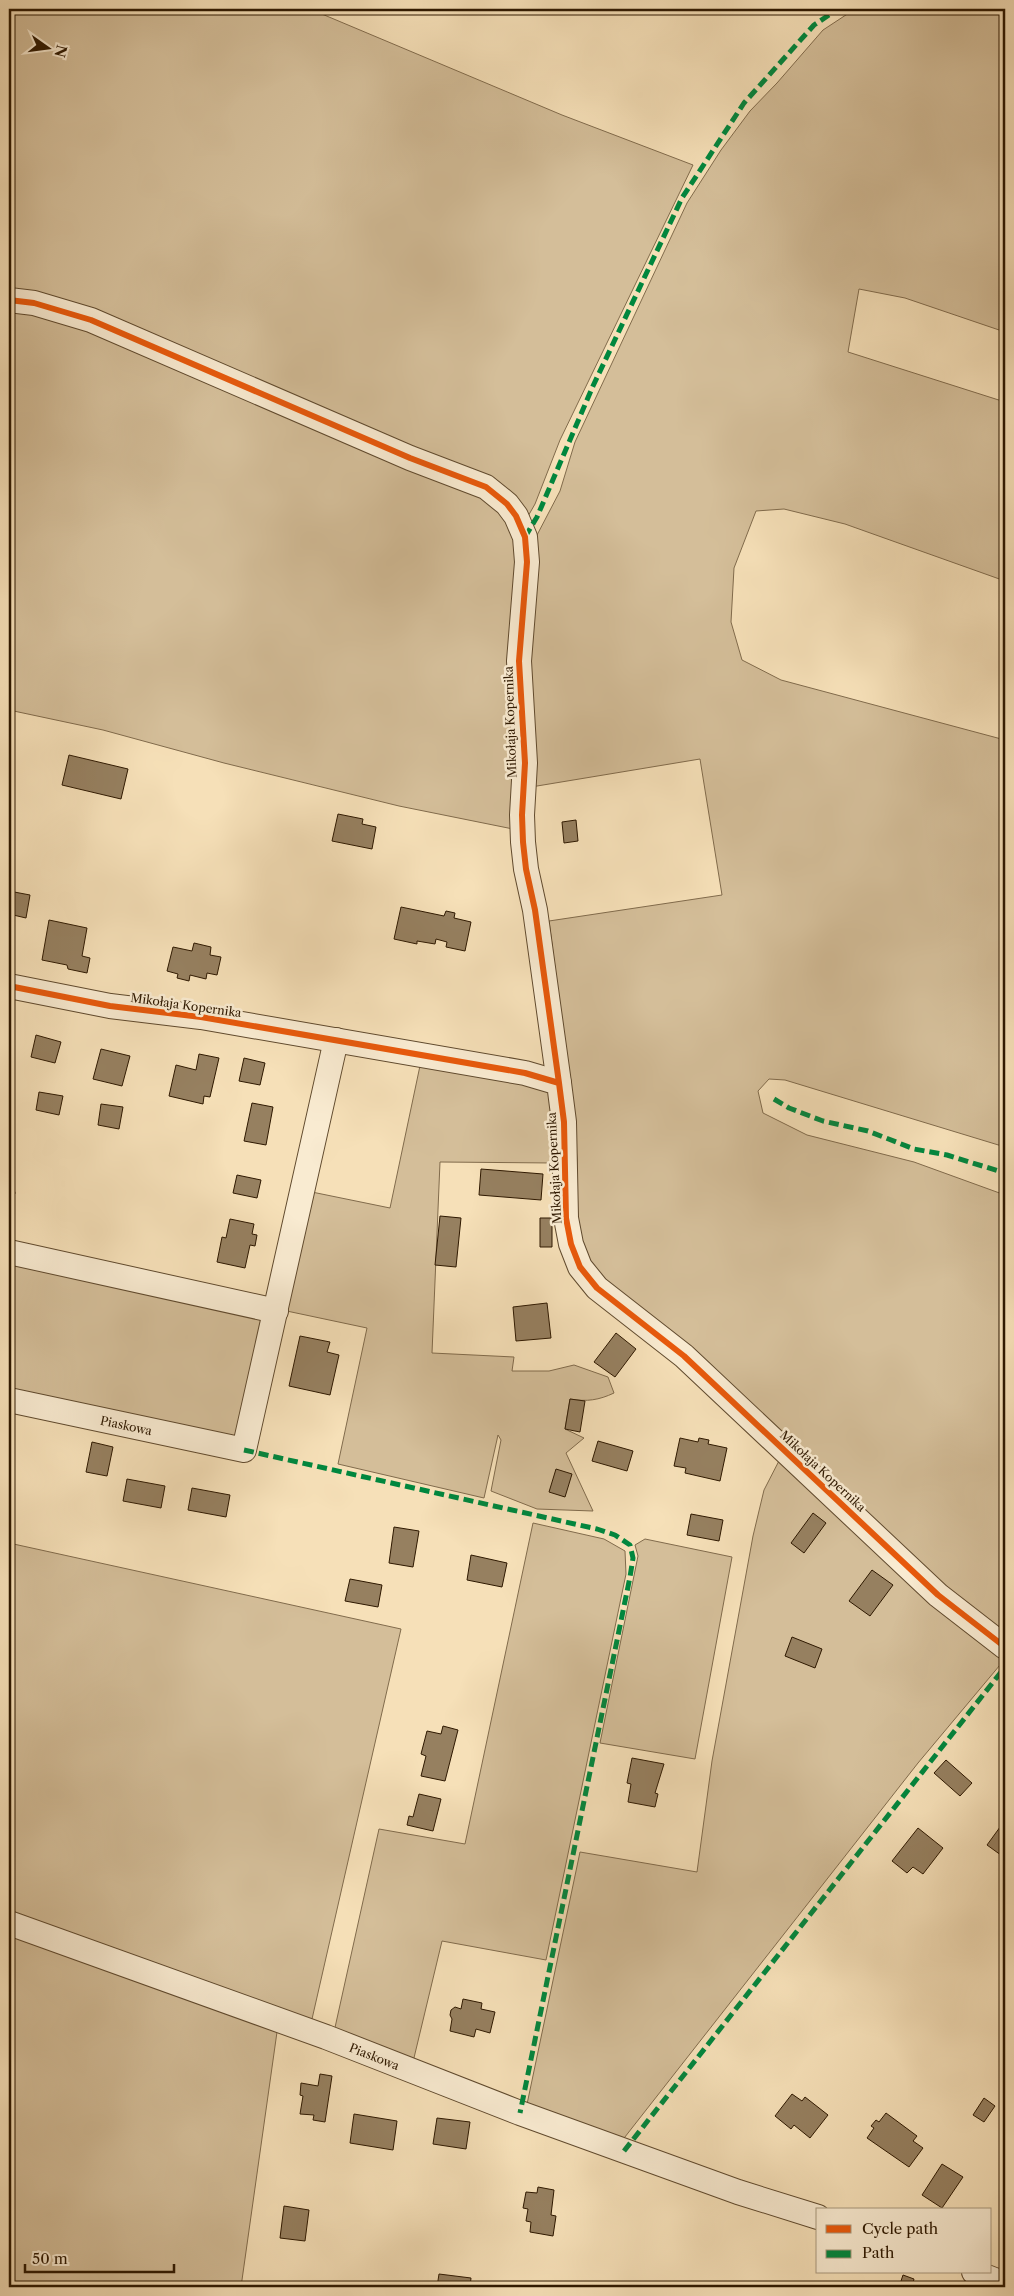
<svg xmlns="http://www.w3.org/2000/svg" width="1014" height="2296" viewBox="0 0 1014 2296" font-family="'Libre Caslon Text',serif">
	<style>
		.green { fill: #d4be99; stroke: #816b4c }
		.building { fill: #968060; stroke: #2e1800 }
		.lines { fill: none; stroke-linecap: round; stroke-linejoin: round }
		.street-casing { stroke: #604a2e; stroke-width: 26 }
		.street { stroke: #f9ebd1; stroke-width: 24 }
		.quiet { stroke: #00873e; stroke-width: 5; stroke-dasharray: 10 5; stroke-linecap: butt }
		.cycleway-casing { stroke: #f9ebd1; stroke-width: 9 }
		.cycleway { stroke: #e8590c; stroke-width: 6 }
		.labels { text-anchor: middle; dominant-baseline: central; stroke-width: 5; stroke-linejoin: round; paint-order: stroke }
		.street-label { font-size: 12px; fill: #2e1800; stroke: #f9ebd1 }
	</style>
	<rect width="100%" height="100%" fill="#f6e0b8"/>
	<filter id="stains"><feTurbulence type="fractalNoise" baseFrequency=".004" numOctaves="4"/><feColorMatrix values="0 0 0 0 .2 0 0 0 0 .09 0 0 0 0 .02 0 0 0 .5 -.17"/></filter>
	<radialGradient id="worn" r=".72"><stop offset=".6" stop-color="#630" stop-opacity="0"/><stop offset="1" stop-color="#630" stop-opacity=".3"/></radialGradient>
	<path class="green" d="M9 9H310L562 115 693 165 560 440 535 504 515 539 521 561 512 756 513 829 399 806 224 763 103 730 9 710Z
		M855 9H1005V332L905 298 859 289 848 352 1005 402V581L845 524 784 509 756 511 734 568 731 622 742 660 781 680 1005 740V1147L785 1080 769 1079 758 1091 763 1113 807 1135 914 1162 1005 1195V1635L940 1583 599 1274 584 1252 575 1211 577 1160 573 1109 549 921 722 895 700 759 531 787 528 659 536 537 560 491 575 442 687 203 721 150 750 111 777 83 823 30Z
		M421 1061 536 1084 552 1096 553 1163 440 1162 432 1353 514 1357 512 1371H549L574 1365 608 1377 614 1393C599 1400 587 1402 570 1399L565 1429 584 1438 566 1453 593 1511 537 1509 491 1491 501 1440 498 1435 484 1498 338 1464 367 1328 282 1310 307 1191 390 1208Z
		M9 1262 265 1314 238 1443 9 1395Z
		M782 1455 1005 1654V1659L918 1763 621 2142 526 2109 580 1852 697 1872 712 1761 753 1536 764 1490Z
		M533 1523 604 1539 625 1551 626 1574 546 1960 442 1941 413 2062 334 2032 379 1829 465 1844Z
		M645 1539 732 1557 695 1759 600 1743 638 1556 635 1545Z
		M9 1543 401 1629 307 2041 277 2032 241 2287H9Z"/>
	<path class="building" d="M69 755 128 769 121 799 62 785Z
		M338 814 363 819 362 824 376 827 372 849 332 841Z
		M576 820 578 841 564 843 562 822Z
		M9 891 30 895 26 918 9 914Z
		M401 907 444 916 446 911 455 913 454 918 471 922 465 951 446 947 447 942 436 939 435 944 417 941V944L394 939Z
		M49 920 87 928 82 956 90 958 87 973 68 969 67 965 42 960Z
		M194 943 211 947 210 955 221 957 217 975 207 973 206 979 190 975 189 981 177 978 178 974 167 971 173 947 192 951Z
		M36 1035 61 1042 55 1063 31 1057Z
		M101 1049 130 1056 122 1086 93 1079Z
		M199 1054 219 1058 210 1097 204 1096 203 1104 169 1096 176 1065 196 1070Z
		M244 1058 265 1063 260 1085 239 1081Z
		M39 1092 63 1096 59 1115 36 1110Z
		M252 1103 273 1107 266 1145 244 1141Z
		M101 1104 123 1107 119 1129 98 1125Z
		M481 1169 543 1174 541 1200 479 1195Z
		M237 1175 261 1180 257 1198 233 1193Z
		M9 1185 13 1186 15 1193 9 1209Z
		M440 1216 461 1218 456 1267 435 1265Z
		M540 1218H552V1247H540Z
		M230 1219 254 1224 252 1234 257 1235 255 1246 250 1245 245 1268 217 1262 222 1237 226 1238Z
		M547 1303 551 1338 516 1341 513 1307Z
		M616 1333 636 1349 615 1377 594 1362Z
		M300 1336 330 1342 327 1352 339 1355 330 1395 289 1386Z
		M570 1399 585 1401 580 1432 565 1429Z
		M680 1438 698 1442 699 1438 709 1440 708 1444 727 1448 720 1481 685 1473 686 1468 674 1466Z
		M598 1441 633 1451 627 1471 592 1461Z
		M92 1442 113 1447 107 1476 86 1472Z
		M556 1469 572 1474 565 1497 549 1492Z
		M127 1479 165 1486 161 1508 123 1501Z
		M192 1488 230 1495 226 1517 188 1510Z
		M813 1513 826 1523 804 1553 791 1543Z
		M691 1514 723 1520 719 1541 687 1535Z
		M394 1527 419 1531 413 1567 389 1563Z
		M471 1555 507 1563 502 1587 467 1580Z
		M872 1570 893 1585 870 1616 849 1601Z
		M350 1579 382 1585 378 1607 345 1601Z
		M792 1637 822 1649 815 1668 785 1656Z
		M443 1726 458 1730 445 1781 421 1776 426 1756 421 1754 427 1731 441 1734Z
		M632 1758 664 1764 655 1793 658 1794 655 1807 628 1802 631 1784 627 1783Z
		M946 1760 972 1783 960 1796 934 1773Z
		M419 1794 441 1799 433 1831 407 1825 409 1816 413 1817Z
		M1003 1823 1005 1825V1858L987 1845Z
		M918 1828 943 1848 923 1874 913 1867 907 1873 892 1861Z
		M463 1999 482 2003 481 2009 495 2012 490 2033 476 2029 474 2037 450 2031 452 2019 450 2015 451 2010 455 2007 461 2009Z
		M320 2074 332 2076 325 2122 313 2120 314 2115 300 2114 303 2096 300 2095 301 2083 318 2086Z
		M792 2094 802 2101 805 2097 828 2115 810 2138 794 2125 791 2129 775 2116Z
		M984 2098 995 2106 984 2122 973 2115Z
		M886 2113 917 2136 913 2141 923 2148 909 2167 867 2138 874 2128 871 2126 876 2120 879 2122Z
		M354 2114 397 2121 393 2150 350 2143Z
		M437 2118 470 2122 466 2149 433 2144Z
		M942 2164 963 2177 942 2208 922 2195Z
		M538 2187 554 2190 551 2215 556 2216 553 2236 530 2232 531 2222 526 2221 528 2209 523 2208 526 2192 537 2193Z
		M284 2206 309 2210 305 2241 280 2238Z
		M439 2274 471 2278 470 2287H437Z
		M903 2275 914 2279 913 2283 921 2285 922 2282 937 2287H899Z"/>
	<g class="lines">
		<g class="street-casing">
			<g id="street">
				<path d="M9 300 34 303 91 320 410 458 486 487 507 504 516 516 525 537 527 562 519 661 525 763 522 815 523 842 526 869 535 910 559 1083"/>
				<path d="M9 986 110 1006 201 1017 525 1073 559 1083 564 1122 566 1218 571 1244 580 1267 597 1288 684 1356 938 1595 1005 1647"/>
				<path d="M9 1252 276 1311"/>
				<path id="s1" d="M9 1400 244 1450 336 1040"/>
				<path id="s2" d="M9 1923 326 2037 520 2113 738 2192 818 2217"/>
				<path d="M974 2272 1005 2284"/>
			</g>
		</g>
		<use href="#street" class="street"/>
		<path class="quiet" d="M525 537 537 517 593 386 682 198 744 103 814 25 838 9
			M774 1099 789 1108 823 1121 868 1131 914 1149 947 1155 1005 1173
			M244 1450 597 1529 615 1535 630 1545 633 1558 630 1577 520 2113
			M624 2151 1005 1667"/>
		<g class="cycleway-casing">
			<path id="cycleway" d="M9 300 34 303 91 320 410 458 486 487 507 504 516 516 525 537 527 562 519 661 525 763 522 815 523 842 526 869 535 910 559 1083
				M9 986 110 1006 201 1017 525 1073 559 1083 564 1122 566 1218 571 1244 580 1267 597 1288 684 1356 938 1595 1005 1647"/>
		</g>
		<use href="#cycleway" class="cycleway"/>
	</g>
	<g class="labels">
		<g class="street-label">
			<text transform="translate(510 722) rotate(-92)">Mikołaja Kopernika</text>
			<text transform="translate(186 1005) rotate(8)">Mikołaja Kopernika</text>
			<text transform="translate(554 1168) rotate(-93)">Mikołaja Kopernika</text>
			<text stroke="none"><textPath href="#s1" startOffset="120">Piaskowa</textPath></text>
			<text transform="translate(823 1471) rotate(43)">Mikołaja Kopernika</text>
			<text stroke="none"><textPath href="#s2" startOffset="389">Piaskowa</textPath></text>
		</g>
	</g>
	<rect width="1014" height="2296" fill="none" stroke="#f6e0b8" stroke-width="30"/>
	<rect x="10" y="10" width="994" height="2276" fill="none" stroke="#2e1800" stroke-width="2.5"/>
	<rect x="15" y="15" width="984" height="2266" fill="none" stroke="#2e1800"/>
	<rect x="816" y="2208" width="175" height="65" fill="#f9ebd1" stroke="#a8977d"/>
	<rect x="826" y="2225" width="25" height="8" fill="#e8590c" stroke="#a8977d"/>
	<text x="862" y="2234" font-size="15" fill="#2e1800">Cycle path</text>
	<rect x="826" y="2250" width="25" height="8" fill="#00873e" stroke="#a8977d"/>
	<text x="862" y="2258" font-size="15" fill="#2e1800">Path</text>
	<g transform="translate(48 48) rotate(104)" stroke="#f9ebd1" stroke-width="4" paint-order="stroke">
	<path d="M0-4L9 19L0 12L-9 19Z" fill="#2e1800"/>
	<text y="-8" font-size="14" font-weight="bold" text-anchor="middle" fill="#2e1800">N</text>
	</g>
	<path d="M25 2264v8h149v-8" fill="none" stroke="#2e1800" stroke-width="2.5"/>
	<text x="32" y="2264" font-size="15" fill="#2e1800" stroke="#f9ebd1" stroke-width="4" paint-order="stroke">50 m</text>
	<rect width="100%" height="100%" filter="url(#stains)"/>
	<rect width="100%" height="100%" fill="url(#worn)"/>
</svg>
